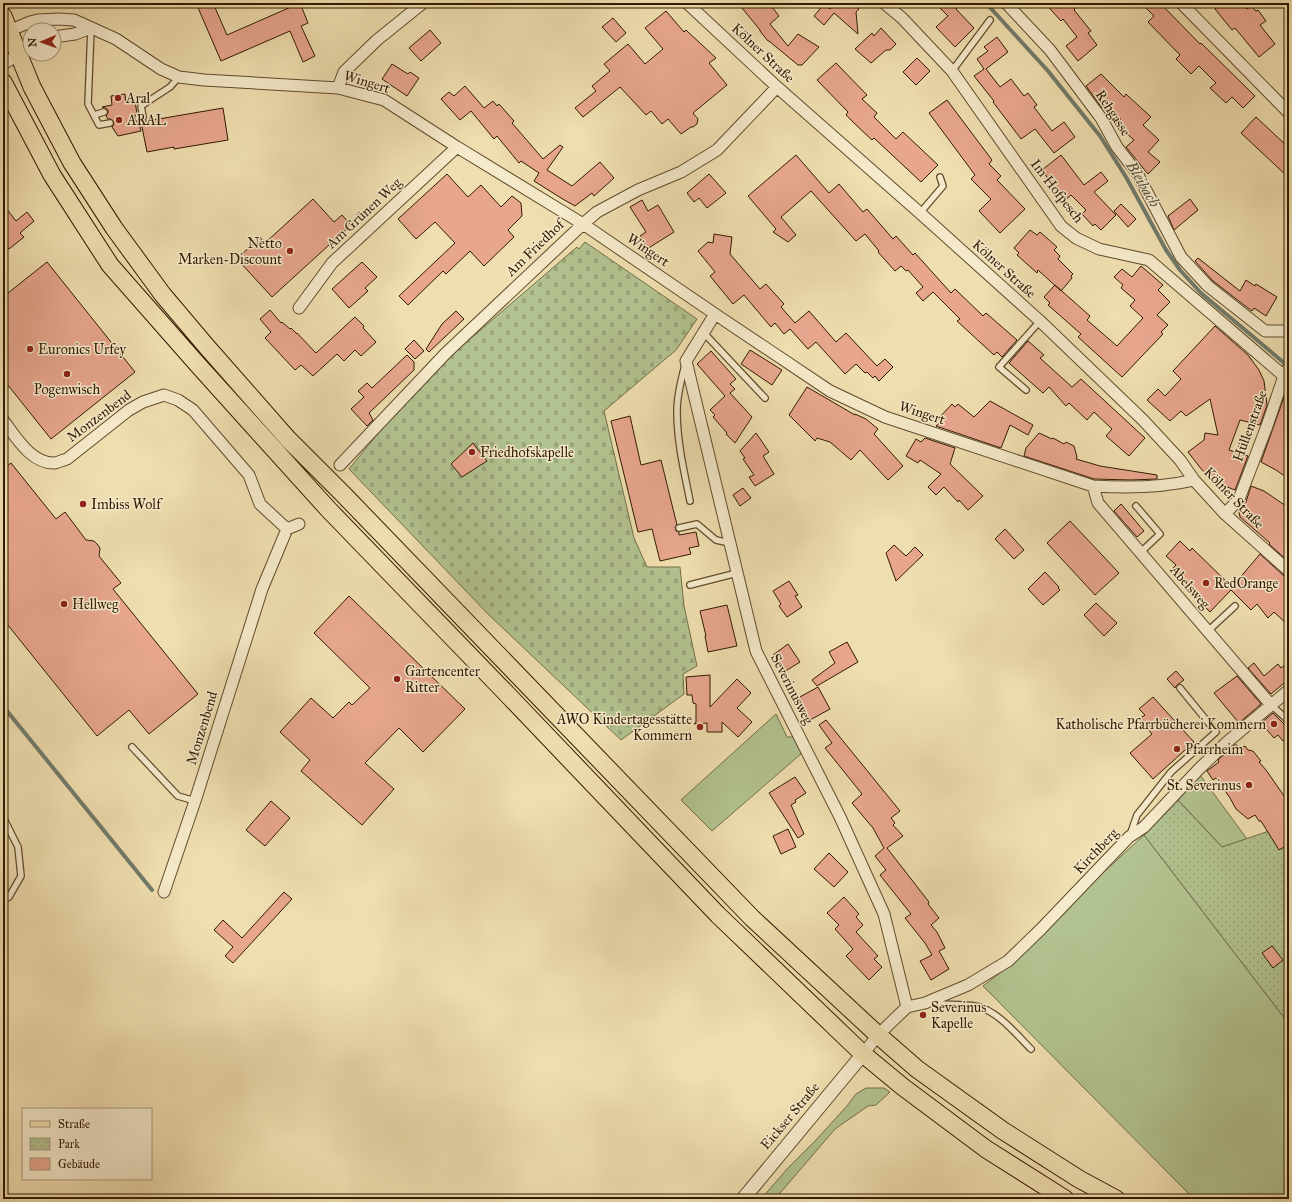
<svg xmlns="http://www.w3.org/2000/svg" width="1292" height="1202" viewBox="0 0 1292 1202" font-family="'IM FELL Great Primer',serif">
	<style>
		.grass { fill: #b2c290; stroke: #726e48 }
		.cemetery { fill: url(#cemetery-stones); stroke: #726e48 }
		.park { fill: url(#park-dots); stroke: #726e48 }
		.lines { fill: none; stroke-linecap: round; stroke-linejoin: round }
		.stream { stroke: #717b6b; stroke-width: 4 }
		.building { fill: #e8a68f; stroke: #311a00 }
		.service-casing { stroke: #604b2c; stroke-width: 8 }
		.minor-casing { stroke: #604b2c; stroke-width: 13 }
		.tertiary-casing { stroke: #604b2c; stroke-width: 15 }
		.primary-casing { stroke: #311a00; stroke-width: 19 }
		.service { stroke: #f5eacb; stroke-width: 5.5 }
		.minor { stroke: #f5eacb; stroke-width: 11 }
		.tertiary { stroke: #f5eacb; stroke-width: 13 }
		.primary { stroke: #efdeaf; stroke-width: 17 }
		.poi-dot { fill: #8f2418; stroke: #f5eacb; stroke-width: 1.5 }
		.labels { text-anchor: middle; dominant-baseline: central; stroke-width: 3; stroke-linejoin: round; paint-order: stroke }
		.street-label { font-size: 14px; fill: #311a00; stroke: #f5eacb }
		.poi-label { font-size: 14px; fill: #311a00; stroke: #f5eacb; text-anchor: start }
		.water-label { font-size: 15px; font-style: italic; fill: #56523f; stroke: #f5eacb }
	</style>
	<defs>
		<pattern id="cemetery-stones" width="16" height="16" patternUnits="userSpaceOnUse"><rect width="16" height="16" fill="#b2c290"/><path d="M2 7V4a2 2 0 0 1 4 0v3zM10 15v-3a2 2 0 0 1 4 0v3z" fill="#9aa67a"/></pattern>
		<pattern id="park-dots" width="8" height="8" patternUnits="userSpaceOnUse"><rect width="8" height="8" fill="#b2c290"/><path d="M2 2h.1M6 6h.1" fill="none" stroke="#9aa67a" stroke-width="1.8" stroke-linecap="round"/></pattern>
	</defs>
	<rect width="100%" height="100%" fill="#efdeaf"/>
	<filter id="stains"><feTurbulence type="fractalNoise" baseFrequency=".005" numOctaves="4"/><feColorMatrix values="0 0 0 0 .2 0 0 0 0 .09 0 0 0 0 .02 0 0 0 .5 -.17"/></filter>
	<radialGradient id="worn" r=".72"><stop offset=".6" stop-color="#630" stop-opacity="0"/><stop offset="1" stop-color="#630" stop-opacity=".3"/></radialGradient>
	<path class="grass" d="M776 714 787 737H794L802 753 712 831 681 800Z
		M1200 775 1247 839 1222 847 1178 800Z
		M1144 835 1289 1024V1197L1286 1199H1194L983 986 1023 955 1051 926 1080 894Z
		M866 1088H884L890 1092 876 1105 868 1106 835 1129 775 1199H761L788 1168 816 1140 847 1106 856 1094Z"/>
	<path class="cemetery" d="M585 242 697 319 676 350 604 411 634 538 647 567H680L684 606 697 666 683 674 684 694 621 740 488 614 349 469 420 382 577 247 579 249Z"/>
	<path class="park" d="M1178 800 1222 847 1269 831 1289 800V1024L1144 835Z"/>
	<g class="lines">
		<path class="stream" d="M986 3 1048 71 1100 136 1126 177 1166 250 1180 270 1201 293 1289 367
			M3 706 152 890"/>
	</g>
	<path class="building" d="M196 3H213L227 35 300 3 308 23 301 26 315 56 303 62 290 31 221 61Z
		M748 3H769L779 16 770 24 788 46 798 34 819 47 802 65H798L769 41H768L760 31V30L742 8Z
		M835 3H852L859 9 856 12 858 34 834 13 824 25 814 16 824 4 830 9Z
		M935 3H962L956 9 974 28 955 47 936 27 948 16Z
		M1045 3H1070L1075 9 1074 10 1091 31 1088 33 1097 45 1078 61 1066 46 1077 37 1063 19 1061 21Z
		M1141 3H1160L1200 44 1201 43 1255 96 1243 108 1232 97 1226 103 1210 88 1216 83 1199 66 1191 74 1176 59 1180 55 1148 22 1154 16Z
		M1222 3H1243L1247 9 1251 6 1256 11 1258 10 1266 21 1260 25 1275 44 1259 57 1235 28 1232 30 1215 9Z
		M666 11 684 32 686 30 716 58 709 63 727 85 693 113 698 119 697 124 693 127H691L681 134 668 119 662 124 651 111 646 115 620 87 583 117 575 108 596 91 592 86 610 71 604 64 628 44 645 64 663 49 645 28Z
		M613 18 626 33 616 42 602 27Z
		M881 28 896 44 890 50H886L871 63 855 49 872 33 874 36Z
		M430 30 441 43 421 61 409 48Z
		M997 37 1008 52 986 69 1000 87 1011 79 1024 96 1028 93 1037 105 1034 107 1052 131 1064 122 1075 137 1054 153 1035 129 1021 139 993 102 994 101 974 76 984 69 977 59 988 51 984 47Z
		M917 58 930 71 916 85 903 72Z
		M836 63 867 95 862 99 877 113 874 117 896 139 903 132 938 165 921 182 874 138 872 140 854 123 846 115 848 112 817 80Z
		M392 64 408 74 410 72 419 78 407 96 382 79Z
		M1101 74 1124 97 1126 94 1151 117 1143 125 1159 140 1148 152 1160 162 1148 174 1126 147 1134 140 1116 124 1121 119 1106 105 1102 108 1086 86Z
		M465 86 484 108 493 101 497 106 499 104 514 121 512 123 543 159 560 145 563 147 547 170 572 186 600 162 614 178 594 196 592 193 575 206 561 198 534 181 539 173 521 161 519 163 497 136 494 139 471 111 460 120 441 99 449 92 454 96Z
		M125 94 126 102 135 101 137 114 135 115 134 118 135 121 139 122 141 131 118 136 112 127 114 124 113 121 111 119H108L106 116 108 113V110L105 108 102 107 112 105 111 96Z
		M947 100 992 160 989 164 1001 176 997 180 1025 209 1000 233 979 211 991 199 971 179 975 175 929 113Z
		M223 108 228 140 174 149V147L147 152 141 122Z
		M1256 117 1289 148V178L1241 133Z
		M796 155 829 193 839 184 863 212 867 209 893 239 896 236 913 255 915 253 951 293 955 289 983 316 986 313 1017 340 1002 357 997 352 994 355 957 321 960 319 933 292 923 301 916 293 923 287 908 270 906 271 901 266 895 271 878 252 879 251 865 234 856 241 811 191 781 217 796 235 788 242 773 232 776 229 748 196Z
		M1061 155 1084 185 1101 172 1108 181 1094 192 1116 215 1101 230 1095 224 1093 226 1082 214 1086 210 1071 195 1064 201 1042 170Z
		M447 174 468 197 481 185 501 207 512 196 521 203 522 216 508 230 514 237 484 266 470 251 446 274 443 271 408 305 399 296 455 243 435 222 416 239 398 219Z
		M709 174 726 193 707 208 699 198 694 202 687 193Z
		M313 199 334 222 342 215 351 225 272 297 237 259 260 237 265 243Z
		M1190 199 1198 210 1174 230 1168 216Z
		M642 200 648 211 658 205 674 232 647 249 640 236 646 232 630 207Z
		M3 204 16 221 27 212 34 221 20 233 24 237 9 249 3 242Z
		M1121 204 1136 219 1128 227 1114 211Z
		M1030 230 1037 235 1040 232 1057 247 1054 250 1060 256 1058 259 1073 274 1071 276 1072 278 1061 291 1038 270 1037 273 1017 255 1019 253 1014 248Z
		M714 234 732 237 730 254 760 289 766 284 784 304 781 307 795 323 809 311 836 342 846 333 877 366 885 359 893 367 879 381 875 376 873 378 867 372 865 373 856 364 845 374 816 342 808 349 790 329 784 334 775 323 771 327 744 295 733 304 710 276 715 272 698 251 708 242 713 243Z
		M1198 258 1240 291 1246 280 1255 286 1256 284 1277 297 1266 316 1254 308 1252 311 1244 305 1213 281 1195 261Z
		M47 262 135 372 51 439 3 379V297Z
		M362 262 377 277 365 288 368 291 349 308 332 289Z
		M1141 266 1163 285 1158 290 1170 302 1157 315 1168 325 1161 332 1163 334 1122 377 1078 337 1081 334 1048 305 1050 303 1044 297 1055 285 1090 316 1087 320 1117 346 1143 318 1130 306 1135 300 1121 288 1123 285 1114 277 1122 269 1132 277Z
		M270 310 281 323 282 322 290 329 291 328 297 334V333L316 353 355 317 364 326 363 328 376 342 361 356 355 350 344 361 337 354 313 376 301 365 295 370 265 338 271 332 260 319Z
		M456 311 464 319 429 352 426 349 442 324Z
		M1215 326 1248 355 1259 370 1264 381 1267 405 1260 425 1240 420 1229 450 1248 456 1235 490 1214 482 1202 470 1188 452 1204 440 1205 433 1218 435 1210 399 1186 416 1181 411 1170 421 1147 400 1158 389 1165 396 1181 379 1173 371Z
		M414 340 424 351 415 359 405 349Z
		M1028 341 1044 355 1040 358 1072 387 1081 379 1145 438 1129 456 1106 436 1112 429 1094 412 1087 420 1069 403 1066 406 1049 387 1043 393 1009 363Z
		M750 350 782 370 772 385 741 364Z
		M711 351 736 379 730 384 735 389 730 393 752 417 735 443 726 434 727 433 713 417 715 415 710 410 725 396 697 364Z
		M407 355 414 362V370L369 413 373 420 367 426 351 409 364 397 358 391 367 383 372 388Z
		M1288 386H1289V479L1276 470 1261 462Z
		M807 387 855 415V414L866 419 878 429 874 434 903 466 888 480 860 450 851 460 830 442 817 438 815 441 789 415Z
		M990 401 1033 425 1028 435 1010 425 1001 448 936 426 941 421 938 419 952 404 955 407 958 404 974 417Z
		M630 416 641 465 661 460 677 525 675 527 676 531 679 532V535L696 532 699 546 689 548 691 554 660 561 652 529 638 532 611 421Z
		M756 433 769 452 763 456 774 474 755 486 749 477 754 475 743 459 745 458 740 451Z
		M1039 433 1052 439 1053 438 1064 444 1066 442 1074 446 1077 457 1076 459 1100 466 1157 475V479L1131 480 1094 479 1024 456 1026 448Z
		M925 438 955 448 950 464 983 496 968 510 959 500 958 502 944 487 936 495 928 487 941 474 920 460 918 463 906 456 916 439 921 442Z
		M473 443 487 461 462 477 451 464Z
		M11 463 56 519 65 512 86 540 94 541 97 544 100 548 99 556 121 583 113 589 198 694 149 734 129 710 97 736 3 619V469Z
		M1251 486 1264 491 1289 508V562L1269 544 1270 543 1240 517 1239 512 1241 507 1246 502Z
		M743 488 751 498 740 506 733 495Z
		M1121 504 1144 531 1137 537 1114 511Z
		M1070 521 1119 573 1095 595 1047 543Z
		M1005 529 1024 550 1014 559 995 539Z
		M1180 541 1190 551 1192 548 1232 587 1260 554 1284 576 1289 578V626L1274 612 1268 618 1257 604 1251 610 1231 590 1210 612 1197 599V593L1183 581 1185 579 1173 568 1176 565 1166 556Z
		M894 545 906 556 915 547 923 555 896 581 886 553Z
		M1045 572 1059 587 1058 588 1060 590 1043 605 1028 589Z
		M789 581 798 595 795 596 802 607 787 617 779 606 781 604 773 591Z
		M349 596 465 709 423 752 399 728 365 763 394 789 362 825 301 771 310 760 280 732 311 698 333 718 349 702 352 705 370 688 314 633Z
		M1096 603 1117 623 1104 636 1084 615Z
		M727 605 737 646 708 652 705 636H706L700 611Z
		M847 642 858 662 817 686 812 680 835 663 829 652Z
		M788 644 800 662 784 672 773 655Z
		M1289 662V679L1271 694 1248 668 1254 663 1264 676 1278 664 1281 668Z
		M1176 671 1184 680 1177 685 1175 688 1167 679Z
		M710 675V707L737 679 751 693 737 708 752 722 738 737 722 722V732H707V723L694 724 696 722V704L693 703 692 695H687L686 677Z
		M1237 676 1261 704 1239 723 1214 693Z
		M818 687 830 709 810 720 798 698Z
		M1153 697 1194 742 1153 779 1130 753 1152 734 1139 719 1145 715 1139 709Z
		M1273 713 1289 729V736L1283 741 1278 735 1274 738 1261 723Z
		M826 720 900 811 891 818 895 823 893 825 903 836 887 848 929 902 928 904 939 918 931 925 937 932 945 948 939 951 949 969 931 980 920 961 932 955 925 943 905 918 911 914 880 875 886 870 875 856 884 848 873 828 852 803 862 794 825 748 832 743 819 725Z
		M1234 745H1237L1239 749 1245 746 1248 750 1253 751 1261 761 1259 762 1266 770 1289 803V844L1279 850 1261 821H1259L1255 815 1248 819 1236 809 1230 798 1216 778 1213 780 1207 771 1219 762 1218 760 1226 753H1228V751Z
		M795 777 806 793 795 800 796 802 791 805 804 834 798 838 769 793Z
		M271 801 290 818 265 846 246 830Z
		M788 829 796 847 781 854 773 836Z
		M829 853 848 872 834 887 814 869Z
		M284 892 292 899 233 963 225 956 233 947 214 930 223 920 242 938Z
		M844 897 859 914 856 917 863 925 856 932 878 956 874 959 882 967 869 980 846 956 853 949 835 929 839 925 827 913Z
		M1272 946 1283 960 1273 968 1262 953Z"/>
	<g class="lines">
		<g class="service-casing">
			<path id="service" d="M91 28 88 104 99 125 110 123
				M952 71 990 20
				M94 115 104 112
				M138 118 143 117 141 106 170 87 179 77
				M920 213 943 186 940 177
				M703 332 765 398
				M685 365C681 380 677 396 677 411 677 442 684 471 690 501
				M1026 390 999 367 1040 321
				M1136 506 1160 534 1141 552
				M679 528 697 524 716 540 730 543
				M690 585 737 573
				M1208 631 1235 606
				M1271 705 1289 721
				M132 747 178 796 195 801
				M3 817 18 847 21 876 9 897 3 900
				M1130 835 1137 815 1171 772 1216 732 1180 688
				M929 1003C944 1005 960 1004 975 1006 996 1009 1017 1035 1031 1049"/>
		</g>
		<g class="minor-casing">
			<path id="minor" d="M687 3 777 87 920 213 1040 321 1143 420 1180 460 1194 480 1225 514 1289 571
				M884 3 902 18 952 71 1061 226 1076 238 1099 249 1149 260 1284 376
				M1006 3 1050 50 1101 118 1117 147 1137 173 1181 257 1208 286 1265 331H1289
				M1181 3 1289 113
				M4 33 30 22 38 20 59 19 74 20 116 39 161 69 179 77 204 80 338 88 384 100 457 147 583 224 715 314 830 391 885 417 1093 486C1127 488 1161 488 1194 480
				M54 37 75 34 91 28
				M3 64 30 48
				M338 88 344 72 377 40 423 3
				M299 308 332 263 457 147
				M715 314 686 361 756 651 840 817 884 914 907 1007
				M3 420C16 437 31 464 55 463 59 462 63 460 67 459L129 410 143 402 164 395 178 400 193 410 249 475 260 504 287 529 299 524
				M340 465 446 353 583 224 597 212 638 190 681 172 717 150 777 87
				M1093 486 1098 503 1271 705
				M1225 514 1239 499 1267 426 1284 376 1289 367
				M164 892 195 801 262 589 287 529
				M863 1054 878 1035 907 1007 925 1003 968 985 1008 961 1041 929 1129 837 1144 827 1199 769 1226 743 1289 690"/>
		</g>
		<g class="tertiary-casing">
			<path id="tertiary" d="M743 1199 863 1054"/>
		</g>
		<g class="primary-casing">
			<path id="primary" d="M3 16 32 87 72 163 114 228 163 295 207 347 288 439 344 495 752 918 878 1035 917 1069 1002 1130 1079 1179 1116 1199
				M3 82 52 175 110 265 198 365 328 509 507 694 718 915 863 1054 903 1087 986 1149 1065 1199"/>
		</g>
		<use href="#service" class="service"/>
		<use href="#minor" class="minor"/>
		<use href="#tertiary" class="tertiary"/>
		<use href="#primary" class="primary"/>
	</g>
	<g class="poi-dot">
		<circle cx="118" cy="98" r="4"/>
		<circle cx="119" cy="120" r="4"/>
		<circle cx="290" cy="251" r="4"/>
		<circle cx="30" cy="349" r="4"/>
		<circle cx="67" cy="374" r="4"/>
		<circle cx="472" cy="452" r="4"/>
		<circle cx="83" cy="504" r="4"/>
		<circle cx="1206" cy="583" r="4"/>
		<circle cx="64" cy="604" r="4"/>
		<circle cx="397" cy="679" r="4"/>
		<circle cx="1274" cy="724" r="4"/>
		<circle cx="700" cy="727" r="4"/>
		<circle cx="1177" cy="749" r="4"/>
		<circle cx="1249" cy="785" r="4"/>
		<circle cx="923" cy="1015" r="4"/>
	</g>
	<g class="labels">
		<g class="street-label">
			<text transform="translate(763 53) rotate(43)">Kölner Straße</text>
			<text transform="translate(367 82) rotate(17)">Wingert</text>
			<text transform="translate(1113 113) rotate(57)">Rehgasse</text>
			<text transform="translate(1057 191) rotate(52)">Im Hofpesch</text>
			<text transform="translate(364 213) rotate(-43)">Am Grünen Weg</text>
			<text transform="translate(535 248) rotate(-44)">Am Friedhof</text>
			<text transform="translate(648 250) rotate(34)">Wingert</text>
			<text transform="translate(1004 269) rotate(42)">Kölner Straße</text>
			<text transform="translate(922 413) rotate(18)">Wingert</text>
			<text transform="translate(99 416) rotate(-37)">Monzenbend</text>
			<text transform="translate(1250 426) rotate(-70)">Hüllenstraße</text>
			<text transform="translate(1234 498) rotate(46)">Kölner Straße</text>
			<text transform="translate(1190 587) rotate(49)">Abelsweg</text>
			<text transform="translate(792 689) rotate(63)">Severinusweg</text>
			<text transform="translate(202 728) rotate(-73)">Monzenbend</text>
			<text transform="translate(1096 851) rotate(-46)">Kirchberg</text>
			<text transform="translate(790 1116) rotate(-50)">Eickser Straße</text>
		</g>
		<g class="poi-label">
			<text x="126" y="98">Aral</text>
			<text x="127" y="120">ARAL</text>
			<text x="282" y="243" text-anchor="end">Netto<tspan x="282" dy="16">Marken-Discount</tspan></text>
			<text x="38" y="349">Euronics Urfey</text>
			<text x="67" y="389" text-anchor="middle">Pogenwisch</text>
			<text x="480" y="452">Friedhofskapelle</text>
			<text x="91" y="504">Imbiss Wolf</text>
			<text x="1214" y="583">RedOrange</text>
			<text x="72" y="604">Hellweg</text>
			<text x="405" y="671">Gartencenter<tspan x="405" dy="16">Ritter</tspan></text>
			<text x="692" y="719" text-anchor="end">AWO Kindertagesstätte<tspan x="692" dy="16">Kommern</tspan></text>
			<text x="1266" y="724" text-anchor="end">Katholische Pfarrbücherei Kommern</text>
			<text x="1185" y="749">Pfarrheim</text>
			<text x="1241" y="785" text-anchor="end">St. Severinus</text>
			<text x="931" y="1007">Severinus<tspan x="931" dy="16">Kapelle</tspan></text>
		</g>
		<g class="water-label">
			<text transform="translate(1143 184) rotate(59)">Bleibach</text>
		</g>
	</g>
	<rect width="1292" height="1202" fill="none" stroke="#efdeaf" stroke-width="16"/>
	<rect x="4" y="4" width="1284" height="1194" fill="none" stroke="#311a00" stroke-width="2"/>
	<rect x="8" y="8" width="1276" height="1186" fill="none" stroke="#311a00"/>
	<rect x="22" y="1108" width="130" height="72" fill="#f5eacb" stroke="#a7977a"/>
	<rect x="30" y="1121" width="20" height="6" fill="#efdeaf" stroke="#a7977a"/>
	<text x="58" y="1128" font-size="12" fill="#311a00">Straße</text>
	<rect x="30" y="1138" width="20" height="12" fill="url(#park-dots)" stroke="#a7977a"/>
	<text x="58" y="1148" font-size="12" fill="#311a00">Park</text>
	<rect x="30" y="1158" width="20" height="12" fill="#e8a68f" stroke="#a7977a"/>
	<text x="58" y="1168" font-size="12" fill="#311a00">Gebäude</text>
	<g transform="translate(42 42) rotate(268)"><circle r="19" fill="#f5eacb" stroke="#a7977a"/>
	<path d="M0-3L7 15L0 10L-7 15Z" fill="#8f2418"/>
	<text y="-6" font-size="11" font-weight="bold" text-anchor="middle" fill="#311a00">N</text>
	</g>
	<rect width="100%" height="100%" filter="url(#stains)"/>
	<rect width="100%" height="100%" fill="url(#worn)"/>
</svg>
